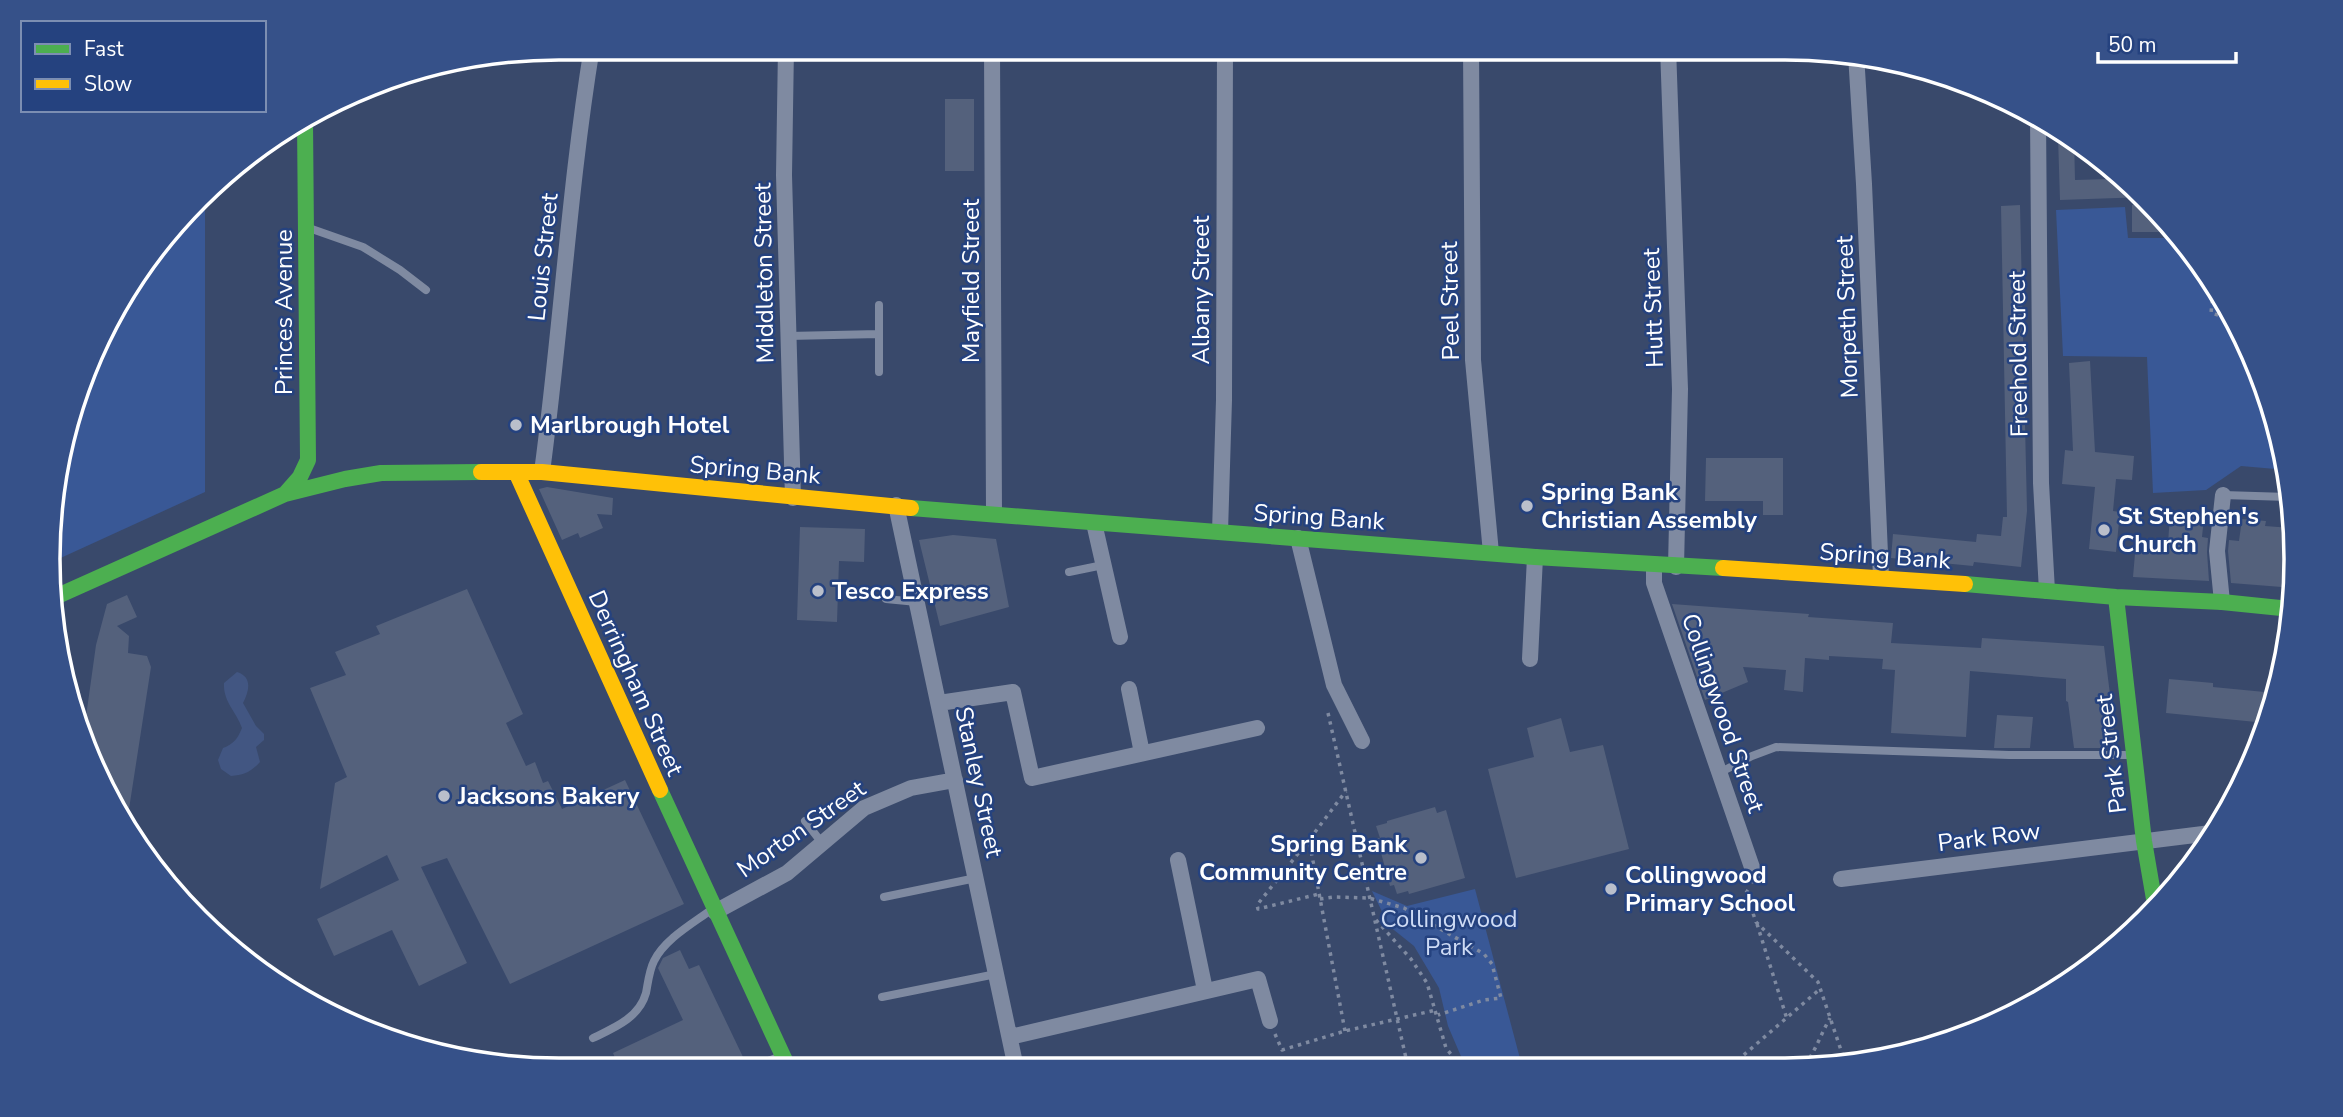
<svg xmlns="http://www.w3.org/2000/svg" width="2343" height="1117" viewBox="0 0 2343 1117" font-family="'Nunito Sans',sans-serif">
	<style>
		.green { fill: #395896 }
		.water { fill: #425682 }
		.building { fill: #54617c }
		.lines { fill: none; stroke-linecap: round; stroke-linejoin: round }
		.path { stroke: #7f8aa1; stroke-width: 3.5; stroke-dasharray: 3.5 5; stroke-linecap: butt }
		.lane { stroke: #7f8aa1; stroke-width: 8 }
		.street { stroke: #7f8aa1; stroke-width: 16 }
		.fast { stroke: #4caf50; stroke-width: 16 }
		.slow { stroke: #ffc107; stroke-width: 16 }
		.poi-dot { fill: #babfcb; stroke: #25427f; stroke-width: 2.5 }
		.labels { text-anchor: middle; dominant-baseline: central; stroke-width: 5; stroke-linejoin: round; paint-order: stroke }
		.street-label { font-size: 24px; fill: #fff; stroke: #25427f }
		.poi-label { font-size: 24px; font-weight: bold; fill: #fff; stroke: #25427f; text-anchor: start }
		.park-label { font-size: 24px; fill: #cedbf5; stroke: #25427f }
		.rim { fill: none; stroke: #fff; stroke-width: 3.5 }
	</style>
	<rect width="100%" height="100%" fill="#39496b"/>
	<path class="green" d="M205 198V492L54 561 57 458 86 362 133 275Z
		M2125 207 2128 238H2179L2210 275 2211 285H2215L2257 363 2286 459 2287 470 2241 466 2206 490 2153 493 2147 357 2063 356 2056 210Z
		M1475 889 1522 1066 1472 1067 1463 1061 1448 1026 1439 988 1414 946 1389 926 1372 891 1407 906Z"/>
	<path class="water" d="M237 672C253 677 249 691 243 703L256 726 264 734V740L256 747 260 762C251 772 244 775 231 776L221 769 218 760 223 748C234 744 238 738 242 728 236 711 223 702 224 683Z"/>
	<path class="building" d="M945 99H974V171H945Z
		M2058 137H2074L2075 180 2109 179 2108 166 2146 197 2060 200Z
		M2152 204 2174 232H2132V205Z
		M2020 205 2027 511 2021 567 1974 562 1973 566 1891 558 1893 534 1976 542 1977 534 2001 536 2003 517H2007L2001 206Z
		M2090 361 2095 452 2134 456 2132 480 2116 479 2113 511 2120 512 2116 552 2089 549 2095 487 2062 484 2065 450 2073 451 2069 363Z
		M1706 458H1783V515H1763V501H1705Z
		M547 487 613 498 612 515 597 514 603 528 580 538 578 533 562 540 539 489Z
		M2170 514 2204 517 2202 537 2208 538 2207 552 2209 581 2133 577 2136 542 2168 544Z
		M2242 519 2266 521 2265 526 2293 528 2296 559 2293 588 2231 583 2228 551 2229 540 2239 541Z
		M800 527 865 529 864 562 839 561 837 622 797 620Z
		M953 535 996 539 1009 607 940 626 919 540Z
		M467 589 523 714 506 723 526 766 535 762 543 783 548 781 562 809 625 780 684 904 510 984 447 858 421 867 467 963 419 986 392 930 334 956 317 919 399 880 387 855 320 889 335 783 347 777 310 688 346 675 335 652 380 634 376 626Z
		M127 595 137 617 117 626 129 636 128 653 147 656 151 667 127 822 100 785 84 731 96 645 107 604Z
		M1672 604 1809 614 1808 617 1893 623 1891 643 1981 648 1982 638 2104 646 2114 727 2111 748H2074L2068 702 2066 701V679L1970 671 1966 737 1891 733 1895 670 1882 669 1883 659 1829 656V660L1805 658 1803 692 1784 690 1786 670 1743 667 1748 682 1705 700Z
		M2169 679 2213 683V687L2275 693 2266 723 2166 713Z
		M1997 715 2033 717 2030 748H1994Z
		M1561 718 1570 752 1603 745 1629 849 1516 878 1488 769 1534 757 1527 728Z
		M1435 807 1437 813 1446 810 1465 878 1409 894 1408 891 1397 894 1394 885 1390 886 1377 838H1380L1376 826 1387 823V821Z
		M680 950 689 969 699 965 743 1057 717 1069 620 1070 613 1053 683 1020 658 968 663 958Z"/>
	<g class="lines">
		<path class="path" d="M2214 283 2211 313 2225 317 2238 328
			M1328 713 1408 1067
			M1309 840 1257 905 1258 909 1319 894
			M1748 890 1746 893 1756 922 1818 982 1846 1065
			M1320 899 1334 897 1369 898 1404 908 1484 954 1492 964 1501 998 1484 1000 1438 1015
			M1376 920 1411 959 1427 983 1446 1048 1461 1067
			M1757 924 1787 1019
			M1345 1031 1309 840 1346 791
			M1275 1034 1282 1050 1345 1031 1436 1010
			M1805 1065C1816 1050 1821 1034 1830 1018
			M1731 1066 1820 989"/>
		<path class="lane" d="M309 228 363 247 400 270 426 290
			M879 305V372
			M788 336 879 334
			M2223 495 2290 497
			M1069 572 1103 565
			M886 599 917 602
			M1719 773 1752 756 1776 747 2009 755H2133
			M805 821 822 843
			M884 897 976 878
			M882 997 996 974
			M593 1038C614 1028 639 1018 646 993 648 983 649 971 654 961 665 939 692 924 711 910"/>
		<path class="street" d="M786 47 784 175 793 498
			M992 47 994 514
			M1471 47 1473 360 1491 553
			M1668 47 1680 389 1676 567
			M1856 54 1864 184 1881 577
			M2038 117 2041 483 2047 591
			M542 472C561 331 569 188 592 47
			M896 505 1016 1068
			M1094 523 1120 637
			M1220 532 1224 400 1225 47
			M1298 538 1334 685 1362 741
			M1654 565V583L1755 876
			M2222 602 2217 551 2223 495
			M1530 659 1535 557
			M1129 689 1142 753
			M939 703 1013 692 1032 778 1257 728
			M1178 860 1205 990
			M1841 879 2211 833
			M715 912 787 873 864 808 911 788 955 780
			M1010 1037 1258 979 1270 1021
			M759 1069 784 1059"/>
		<path class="fast" d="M285 494 300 477 308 460 305 122
			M911 508 1535 557 1723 568
			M1965 584 2116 597 2222 602 2291 609
			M2116 597 2144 841 2155 905
			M53 598 285 494 345 479 381 473 481 472
			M660 790 789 1069"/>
		<path class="slow" d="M481 472H542L911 508
			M516 472 660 790
			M1723 568 1965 584"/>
	</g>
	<g class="poi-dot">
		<circle cx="516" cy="425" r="7"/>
		<circle cx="1527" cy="506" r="7"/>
		<circle cx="2104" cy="530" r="7"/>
		<circle cx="818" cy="591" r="7"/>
		<circle cx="444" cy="796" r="7"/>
		<circle cx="1421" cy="858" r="7"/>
		<circle cx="1611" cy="889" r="7"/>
	</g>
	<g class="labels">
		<g class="street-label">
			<text transform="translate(543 257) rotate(-84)">Louis Street</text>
			<text transform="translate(764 273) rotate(-91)">Middleton Street</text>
			<text transform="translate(971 281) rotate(-90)">Mayfield Street</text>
			<text transform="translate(1201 290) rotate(-90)">Albany Street</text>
			<text transform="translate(1450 301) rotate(-91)">Peel Street</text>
			<text transform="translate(1653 308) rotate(-92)">Hutt Street</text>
			<text transform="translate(284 312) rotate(-90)">Princes Avenue</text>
			<text transform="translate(1847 317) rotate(-92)">Morpeth Street</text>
			<text transform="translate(2018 354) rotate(-91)">Freehold Street</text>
			<text transform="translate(755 470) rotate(5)">Spring Bank</text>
			<text transform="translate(1319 517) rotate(4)">Spring Bank</text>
			<text transform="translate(1885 556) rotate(4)">Spring Bank</text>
			<text transform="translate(636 683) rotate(66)">Derringham Street</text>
			<text transform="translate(1723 713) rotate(71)">Collingwood Street</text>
			<text transform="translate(2111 754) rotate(-97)">Park Street</text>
			<text transform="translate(979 782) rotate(78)">Stanley Street</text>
			<text transform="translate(801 829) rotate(-35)">Morton Street</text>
			<text transform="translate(1989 837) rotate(-7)">Park Row</text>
		</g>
		<g class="poi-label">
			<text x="530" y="425">Marlbrough Hotel</text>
			<text x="1541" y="492">Spring Bank<tspan x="1541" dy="28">Christian Assembly</tspan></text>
			<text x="2118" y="516">St Stephen's<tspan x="2118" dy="28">Church</tspan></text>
			<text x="832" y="591">Tesco Express</text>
			<text x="458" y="796">Jacksons Bakery</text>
			<text x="1407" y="844" text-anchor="end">Spring Bank<tspan x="1407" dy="28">Community Centre</tspan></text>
			<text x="1625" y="875">Collingwood<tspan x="1625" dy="28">Primary School</tspan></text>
		</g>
		<g class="park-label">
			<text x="1449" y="919">Collingwood<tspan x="1449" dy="28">Park</tspan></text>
		</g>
	</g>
	<path d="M0 0H2343V1117H0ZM559 60H1785A499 499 0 0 1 2284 559V559A499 499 0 0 1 1785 1058H559A499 499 0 0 1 60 559V559A499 499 0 0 1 559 60Z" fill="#365189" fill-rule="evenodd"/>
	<path class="rim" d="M559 60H1785A499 499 0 0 1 2284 559V559A499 499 0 0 1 1785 1058H559A499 499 0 0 1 60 559V559A499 499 0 0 1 559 60Z"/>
	<rect x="21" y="21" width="245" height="91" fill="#25427f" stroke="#7c8eb2" stroke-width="2"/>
	<rect x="35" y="44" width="35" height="10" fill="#4caf50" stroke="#7c8eb2" stroke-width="2"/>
	<text x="84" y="56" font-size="21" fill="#ffffff">Fast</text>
	<rect x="35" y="79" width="35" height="10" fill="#ffc107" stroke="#7c8eb2" stroke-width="2"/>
	<text x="84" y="91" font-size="21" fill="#ffffff">Slow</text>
	<path d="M2098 52v10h138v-10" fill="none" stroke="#ffffff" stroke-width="3.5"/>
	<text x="2108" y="52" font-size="21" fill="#ffffff" stroke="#25427f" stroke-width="5" paint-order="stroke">50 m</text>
</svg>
